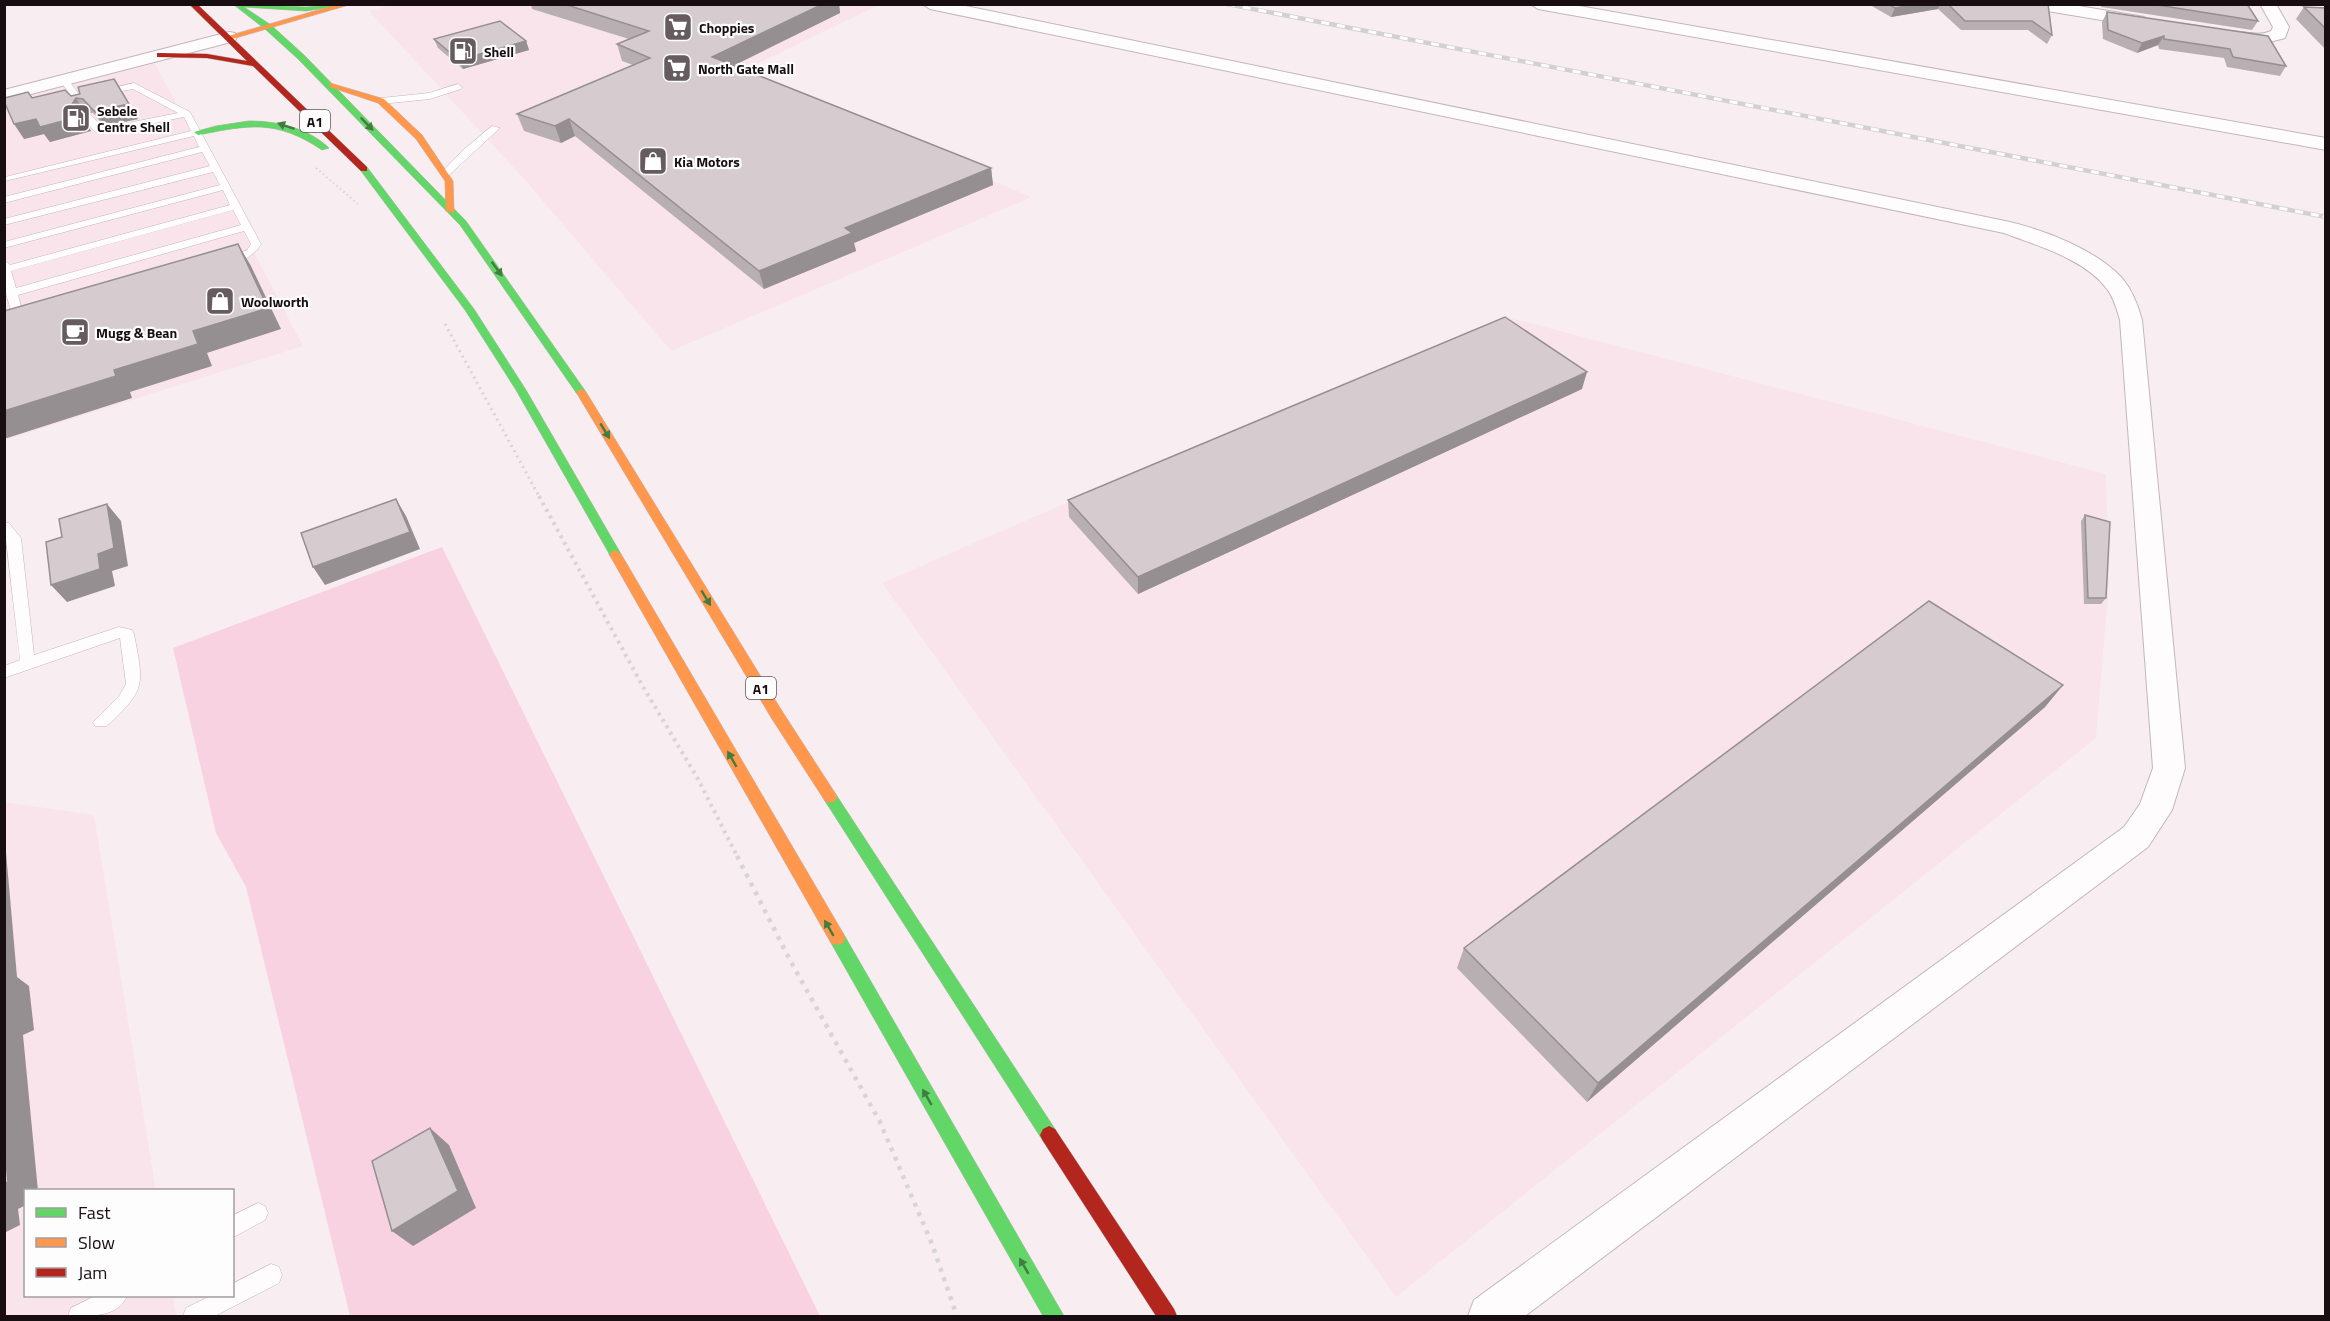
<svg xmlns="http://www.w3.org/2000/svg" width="2330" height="1321" viewBox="0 0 2330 1321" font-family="'Titillium Web',sans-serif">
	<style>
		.built { fill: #fae4ec }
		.green { fill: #f9d2e1 }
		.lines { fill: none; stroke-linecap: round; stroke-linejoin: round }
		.lane-casing { stroke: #c1b7bb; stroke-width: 1 }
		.street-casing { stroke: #c1b7bb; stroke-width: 2 }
		.fast-casing { stroke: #c1b7bb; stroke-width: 1 }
		.slow-casing { stroke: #c1b7bb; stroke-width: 1 }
		.jam-casing { stroke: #c1b7bb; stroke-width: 1 }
		.path-far3 { stroke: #d8d5d6; stroke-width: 2; stroke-dasharray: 1.5 3; stroke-linecap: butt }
		.path-far2 { stroke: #d8d5d6; stroke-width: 3; stroke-dasharray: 2 4; stroke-linecap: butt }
		.path-far1 { stroke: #d8d5d6; stroke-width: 4; stroke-dasharray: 3 4.5; stroke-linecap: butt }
		.path { stroke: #d8d5d6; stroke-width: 4.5; stroke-dasharray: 4 6; stroke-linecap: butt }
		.lane { fill: #fefcfd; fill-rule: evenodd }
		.street { fill: #fefcfd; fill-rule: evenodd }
		.fast { fill: #63d668; fill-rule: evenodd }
		.slow { fill: #ff974d; fill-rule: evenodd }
		.jam { fill: #b3261e; fill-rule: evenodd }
		.rail-far1-casing { stroke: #d3d0d1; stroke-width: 4.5 }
		.rail-casing { stroke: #d3d0d1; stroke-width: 5 }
		.rail-far1 { stroke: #fdfdfd; stroke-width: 3; stroke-dasharray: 8; stroke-linecap: butt }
		.rail { stroke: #fdfdfd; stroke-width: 4; stroke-dasharray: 10; stroke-linecap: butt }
		.wall { fill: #b8afb2 }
		.shaded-wall { fill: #968f91 }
		.building { fill: #d6cccf; stroke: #968f91; stroke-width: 1.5 }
		.oneway { fill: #417c41 }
		.labels { text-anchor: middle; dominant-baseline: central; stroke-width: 4.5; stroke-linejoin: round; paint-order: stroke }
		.far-poi-label { font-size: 14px; font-weight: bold; fill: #180e12; stroke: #fdfdfd; text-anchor: start }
		.shield { fill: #fdfdfd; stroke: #5d5658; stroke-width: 1.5 }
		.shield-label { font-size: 14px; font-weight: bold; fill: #180e12 }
	</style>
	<rect width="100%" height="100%" fill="#f8eef1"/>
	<path class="built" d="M395 4 879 5 732 76 1032 197 671 351 524 179 369 11Z
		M155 63 303 346 5 440V102Z
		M1511 318 2106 474 2109 584 2096 738 1396 1297 882 583 1089 493Z
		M4 802 94 815 156 1190H26V1296H173L176 1316H5Z"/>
	<path class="green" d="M442 547 820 1316H350L246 887 216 833 173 648Z"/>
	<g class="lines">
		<g class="lane-casing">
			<path id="lane" d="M61 78H67L88 107 86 109H80L60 80Z
				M134 83 190 112 261 244C254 256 237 266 222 264V260L247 250 251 244 244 231 18 295 25 322 23 324H15L4 287V260L10 265 230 205 223 190 4 248V242L220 185 213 172 4 225V219L210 166 202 152 4 203V197L199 147 194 136 5 181V177L191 131 184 117 102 134 94 131 83 117 85 115H91L103 128 178 113 133 89 100 95 96 92ZM233 210 241 225 16 288 11 271Z
				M458 84 462 87 461 89 430 99 381 104 376 101 381 98 429 93Z
				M492 126 500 128 448 176H442V172L462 151Z
				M4 522 9 523 21 538 34 655 119 627 132 630 134 634C144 686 146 689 107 726H95L93 722 119 696 126 684 120 638 4 678V666L20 660Z
				M258 1203 265 1206 268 1213 265 1220 232 1238V1216Z
				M271 1264 279 1267 282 1275 279 1283 215 1316H183L186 1308 210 1296H232V1284Z
				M95 1296H127C118 1318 89 1316 68 1316L71 1308Z"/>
		</g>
		<g class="street-casing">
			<path id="street" d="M922 4H956L2010 222C2047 231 2096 250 2122 278 2132 290 2138 305 2142 320L2185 768 2172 810 2148 847 1525 1316H1468L1474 1300 2124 827 2140 804 2153 768 2120 320C2117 310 2114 298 2107 289 2085 259 2038 246 2004 233L930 9Z
				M1530 4H1568L2326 138V150L1538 9Z
				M2027 4H2067L2144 17 2152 22 2144 27 2035 9Z
				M2260 4H2276L2289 27 2285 38 2262 44 2224 40 2222 36 2224 32C2240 29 2256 38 2271 31L2273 27Z
				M229 32 235 33 237 37 235 41 4 101V90Z"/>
		</g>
		<g class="fast-casing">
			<path id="fast" d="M233 4 306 7 349 4 306 11 244 7 271 25 304 55 466 221 586 392 585 394H577L460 225 298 59 265 29Z
				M249 121C278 121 308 128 329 148L322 150C276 119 249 125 198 135L194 132 216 126Z
				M361 167H367L474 309 526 390 621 554 619 557H611L516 390 465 310 361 171Z
				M830 791 835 793 1055 1129 1058 1135 1055 1141 1049 1144 1043 1141 825 801 823 797 825 793Z
				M837 931 843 933 1064 1316H1043L831 943 829 938 831 933Z"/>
		</g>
		<g class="slow-casing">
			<path id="slow" d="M339 4H352L232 39 225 37Z
				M330 83 384 99 422 135 453 181 454 213 446 211 445 181 416 139 378 103 330 87Z
				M581 389 586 392 782 711 835 793 837 797 835 801 830 803 825 801 772 719 576 392Z
				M615 550 621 554 843 933 845 938 843 943 837 945 831 943 609 554Z"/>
		</g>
		<g class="jam-casing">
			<path id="jam" d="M189 4H197L367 167V171H361L253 66 207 58 157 57V53H160L207 54 247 61Z
				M1049 1126 1055 1129 1174 1309 1177 1316H1156L1043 1141 1040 1135 1043 1129Z"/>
		</g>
		<path class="path-far3" d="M316 168 358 204"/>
		<path class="path-far2" d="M445 324 540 498"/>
		<path class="path-far1" d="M539 496 642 685 698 779 738 858"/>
		<path class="path" d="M737 856 791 962 880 1122 932 1244 957 1316"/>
		<use href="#lane" class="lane"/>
		<use href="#street" class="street"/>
		<use href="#fast" class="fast"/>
		<use href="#slow" class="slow"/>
		<use href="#jam" class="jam"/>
		<g class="rail-far1-casing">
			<path id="rail-far1" d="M1227 4 2326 217"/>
		</g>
		<g class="rail-casing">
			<path id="rail" d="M2323 216 2326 217"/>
		</g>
		<use href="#rail-far1" class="rail-far1"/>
		<use href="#rail" class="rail"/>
	</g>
	<path class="wall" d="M531 4H839L840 13 733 66 991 168 993 185 854 243 856 251 764 289 575 136 561 143 524 131 517 114 633 65 622 61 617 44 629 39 532 9Z
		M1788 4H2048L2052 35 2047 44 2028 30H1961L1938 9 1891 17 1870 5 1789 6Z
		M2101 4H2247L2258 21 2252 30 2101 7Z
		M2304 7 2325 8V49L2296 19Z
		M2107 12 2286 66 2280 76 2227 67 2224 58 2159 49 2158 45 2137 53 2103 39 2102 22Z
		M434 39 526 41 529 50 463 69 438 48Z
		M123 93 138 119 104 126 93 113H85L82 117 91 131 50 142 44 134 24 139 32 98Z
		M1582 389 1138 594 1069 517 1068 500Z
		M2085 515 2106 598 2101 604H2084L2081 521Z
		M2063 685 2045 707 1587 1102 1457 968 1464 948Z"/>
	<path class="shaded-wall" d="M823 4H839L840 13 716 74 712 57Z
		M1915 4H1940L1938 9 1891 17 1895 8Z
		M2164 36 2158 45 2137 53 2142 43Z
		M526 41 529 50 463 69 459 60Z
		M114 79 138 119 104 126 94 111Z
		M76 98 85 113 82 117 91 131 50 142 44 134 24 139 14 124 72 104Z
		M569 119 575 136 561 143 555 126Z
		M991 168 993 185 854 243 856 251 764 289 759 271 845 228Z
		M238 244 251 266 281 329 207 353 212 366 130 392 132 398 4 439V411L114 370 193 331Z
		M1587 372 1582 389 1138 594V577Z
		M396 499 406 516 420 549 325 585 313 567Z
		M107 504 121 521 128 566 112 571 115 586 67 602 51 585 98 554Z
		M2063 685 2045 707 1587 1102 1598 1083Z
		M4 851 6 852 17 977 29 986 34 1030 23 1035 38 1191H26V1205L18 1209 20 1225 4 1233Z
		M430 1128 449 1145 476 1208 413 1246 392 1231Z"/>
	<path class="building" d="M564 4H823L712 57 991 168 845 228 852 233 759 271 569 119 555 126 517 114 650 58 617 44 649 31Z
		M1888 4H1915L1895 8Z
		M1948 4H2048L2052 35 2032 21H1965Z
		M2151 4H2247L2258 21Z
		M2304 7 2325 8V28Z
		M2107 12 2268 36 2286 66 2233 57 2230 49 2164 39V36L2142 43 2108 30Z
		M500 21 526 41 459 60 434 39Z
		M114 79 129 104 94 111 83 99 76 98 72 104 82 116 40 127 36 119 14 124 4 101V98L28 92 32 98 65 90 71 96 80 94 78 87Z
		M238 244 268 308 193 331 198 344 114 370 116 376 4 411V311Z
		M1505 317 1587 372 1138 577 1068 500Z
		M396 499 410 532 313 567 301 533Z
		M107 504 114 548 98 554 100 569 51 585 46 542 62 537 59 519Z
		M2085 515 2110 522 2106 598H2088Z
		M1929 601 2063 685 1598 1083 1464 948Z
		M430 1128 458 1191 392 1231 372 1161Z
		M4 1140 8 1182 4 1184Z"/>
	<defs><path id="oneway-solid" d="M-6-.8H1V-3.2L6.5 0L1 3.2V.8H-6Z" transform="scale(1.5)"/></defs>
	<g class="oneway">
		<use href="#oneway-solid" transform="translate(367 124) rotate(46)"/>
		<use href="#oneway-solid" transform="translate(286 126) rotate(-161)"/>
		<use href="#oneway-solid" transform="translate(497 269) rotate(54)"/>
		<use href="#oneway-solid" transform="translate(605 431) rotate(59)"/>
		<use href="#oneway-solid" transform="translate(706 598) rotate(59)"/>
		<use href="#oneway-solid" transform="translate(732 759) rotate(-120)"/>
		<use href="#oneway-solid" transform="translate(829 928) rotate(-120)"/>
		<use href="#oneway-solid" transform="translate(927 1097) rotate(-120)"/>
		<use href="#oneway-solid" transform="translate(1024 1266) rotate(-120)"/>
	</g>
	<defs>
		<g id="supermarket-square" transform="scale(1.5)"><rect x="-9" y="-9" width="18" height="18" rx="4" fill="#665c60" stroke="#fdfdfd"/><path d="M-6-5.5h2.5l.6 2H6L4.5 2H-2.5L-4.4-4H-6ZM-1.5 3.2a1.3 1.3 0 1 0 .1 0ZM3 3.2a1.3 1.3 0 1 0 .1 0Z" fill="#fff"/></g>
		<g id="fuel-square" transform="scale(1.5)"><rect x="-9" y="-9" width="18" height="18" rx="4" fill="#665c60" stroke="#fdfdfd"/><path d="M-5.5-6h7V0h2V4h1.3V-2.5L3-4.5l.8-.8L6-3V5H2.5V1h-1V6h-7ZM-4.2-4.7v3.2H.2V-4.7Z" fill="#fff"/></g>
		<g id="shop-square" transform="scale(1.5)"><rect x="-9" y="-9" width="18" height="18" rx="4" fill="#665c60" stroke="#fdfdfd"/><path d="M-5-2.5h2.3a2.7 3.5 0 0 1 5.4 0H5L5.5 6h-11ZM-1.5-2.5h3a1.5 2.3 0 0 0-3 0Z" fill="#fff"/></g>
		<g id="cafe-square" transform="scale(1.5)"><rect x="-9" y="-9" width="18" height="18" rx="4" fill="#665c60" stroke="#fdfdfd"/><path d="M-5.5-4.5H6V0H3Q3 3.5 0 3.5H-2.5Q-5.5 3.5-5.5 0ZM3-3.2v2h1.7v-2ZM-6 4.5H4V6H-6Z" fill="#fff"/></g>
	</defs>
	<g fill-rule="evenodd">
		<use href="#supermarket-square" x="678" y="27"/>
		<use href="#fuel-square" x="463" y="51"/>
		<use href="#supermarket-square" x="677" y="68"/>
		<use href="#fuel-square" x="76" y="118"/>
		<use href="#shop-square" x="653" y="161"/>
		<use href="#shop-square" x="220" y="301"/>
		<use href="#cafe-square" x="75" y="332"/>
	</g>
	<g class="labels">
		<g class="far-poi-label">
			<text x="699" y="27">Choppies</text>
			<text x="484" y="51">Shell</text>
			<text x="698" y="68">North Gate Mall</text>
			<text x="97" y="110">Sebele<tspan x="97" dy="16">Centre Shell</tspan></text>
			<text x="674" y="161">Kia Motors</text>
			<text x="241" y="301">Woolworth</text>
			<text x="96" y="332">Mugg &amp; Bean</text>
		</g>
		<g class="shield">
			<rect x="300" y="110" width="30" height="22" rx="4.5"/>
			<rect x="746" y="677" width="30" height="22" rx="4.5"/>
		</g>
		<g class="shield-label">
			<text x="315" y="121">A1</text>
			<text x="761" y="688">A1</text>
		</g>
	</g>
	<rect width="2330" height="1321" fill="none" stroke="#180e12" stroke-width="12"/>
	<rect x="24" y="1189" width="210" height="108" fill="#fdfdfd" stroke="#a19d9f" stroke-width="1.5"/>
	<rect x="36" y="1208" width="30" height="9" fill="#63d668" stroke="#a19d9f" stroke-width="1.5"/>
	<text x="78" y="1219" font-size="18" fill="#180e12">Fast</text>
	<rect x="36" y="1238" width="30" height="9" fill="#ff974d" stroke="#a19d9f" stroke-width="1.5"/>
	<text x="78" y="1249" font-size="18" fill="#180e12">Slow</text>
	<rect x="36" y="1268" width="30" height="9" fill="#b3261e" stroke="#a19d9f" stroke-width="1.5"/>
	<text x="78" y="1279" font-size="18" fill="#180e12">Jam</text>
</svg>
